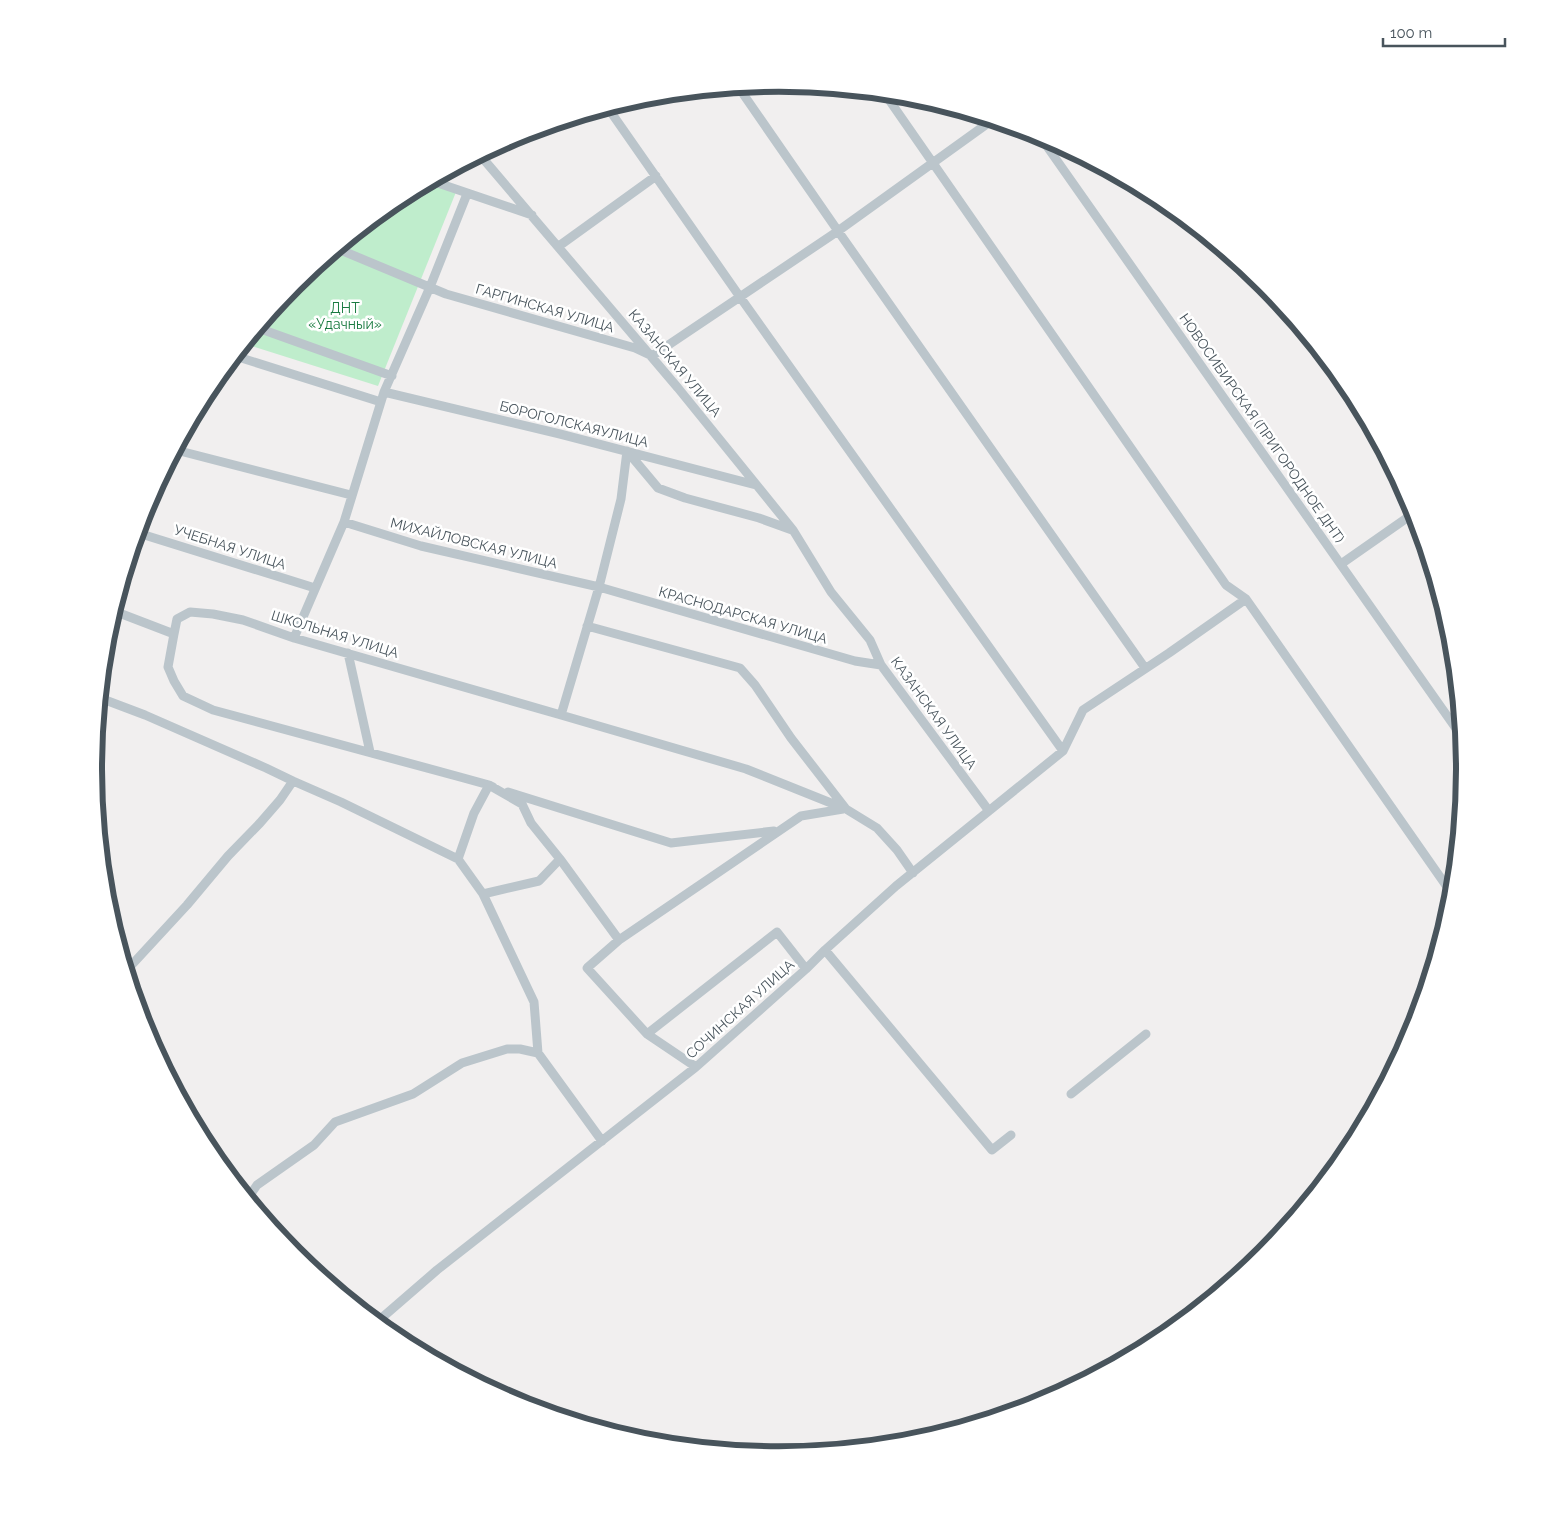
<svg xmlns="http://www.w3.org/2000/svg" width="1558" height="1539" viewBox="0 0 1558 1539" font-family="Raleway,sans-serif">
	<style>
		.garden { fill: #bfedcc }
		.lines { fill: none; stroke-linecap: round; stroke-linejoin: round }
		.street { stroke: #bbc5cb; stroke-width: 9 }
		.labels { text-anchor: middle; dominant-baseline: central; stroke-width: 5; stroke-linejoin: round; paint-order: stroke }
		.park-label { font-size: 14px; fill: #1a7b41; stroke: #fff }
		.street-label { font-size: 14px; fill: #48545c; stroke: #fff }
		.rim { fill: none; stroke: #48545c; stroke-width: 6 }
	</style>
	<rect width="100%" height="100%" fill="#f1efef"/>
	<path class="garden" d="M430 182 456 192 378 386 245 344 294 284 398 199Z"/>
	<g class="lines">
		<path class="street" d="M739 88 838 231 1145 668
			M885 94 1226 585 1246 599 1452 894
			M608 108 740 297 1063 751
			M1039 135 1462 737
			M480 155 678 388 793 530 831 592 870 640 881 665 989 811
			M432 181 532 215
			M559 246 656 176
			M338 249 446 294 635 348 652 356 838 231 991 121
			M258 328 392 376
			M235 356 381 402
			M384 392 560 434 756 485
			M176 450 351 495
			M627 451 621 499 599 587 561 715 746 769 846 809
			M627 451 658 488 685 498 759 518 792 530
			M344 522 421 546 599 587 855 661 881 665
			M138 533 315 588
			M1341 564 1414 513
			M114 611 174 634 177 619 190 612 213 614 243 620 294 638 561 715
			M587 626 740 668 755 685 791 738 846 809 877 828 897 850 913 873
			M174 634 168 667 174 681 183 696 213 710 460 777 489 785 522 804 531 823 560 859 619 940
			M294 638 344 522 384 392 430 287 467 194
			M348 653 370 752
			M100 698 145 715 266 768 293 781 341 802 458 859 483 894 534 1002 538 1053
			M508 792 671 843 774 831
			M458 859 474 813 489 785 493 787
			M483 894 539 881 560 859
			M825 950 992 1150 1011 1135
			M806 969 825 950 896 886 1063 751 1083 710 1169 653 1246 599
			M127 970 187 905 228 856 260 823 280 800 293 781
			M696 1067 647 1034 587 968 619 940 801 816 843 809
			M1071 1094 1146 1034
			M248 1198 257 1185 314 1145 335 1122 413 1094 462 1063 507 1049H520L538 1053 602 1141
			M377 1322 437 1270 696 1067 806 969 777 932 647 1034"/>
	</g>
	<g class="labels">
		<g class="park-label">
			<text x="345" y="308">ДНТ<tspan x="345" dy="16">«Удачный»</tspan></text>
		</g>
		<g class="street-label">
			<text transform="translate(545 308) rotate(16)">ГАРГИНСКАЯ УЛИЦА</text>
			<text transform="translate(675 363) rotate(50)">КАЗАНСКАЯ УЛИЦА</text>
			<text transform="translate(574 424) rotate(14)">БОРОГОЛСКАЯУЛИЦА</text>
			<text transform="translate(1262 428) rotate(55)">НОВОСИБИРСКАЯ (ПРИГОРОДНОЕ ДНТ)</text>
			<text transform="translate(474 543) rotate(14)">МИХАЙЛОВСКАЯ УЛИЦА</text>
			<text transform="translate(230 547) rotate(18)">УЧЕБНАЯ УЛИЦА</text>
			<text transform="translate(743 615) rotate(16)">КРАСНОДАРСКАЯ УЛИЦА</text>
			<text transform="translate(335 634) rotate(17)">ШКОЛЬНАЯ УЛИЦА</text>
			<text transform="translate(934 713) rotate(54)">КАЗАНСКАЯ УЛИЦА</text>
			<text transform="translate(740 1009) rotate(-42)">СОЧИНСКАЯ УЛИЦА</text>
		</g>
	</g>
	<path d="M0 0H1558V1539H0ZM102 769a677 677 0 1 1 1354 0a677 677 0 1 1-1354 0Z" fill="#fff" fill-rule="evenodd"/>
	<path class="rim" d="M102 769a677 677 0 1 1 1354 0a677 677 0 1 1-1354 0Z"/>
	<path d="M1383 38v8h122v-8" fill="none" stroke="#48545c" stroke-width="2.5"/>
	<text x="1390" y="38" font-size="15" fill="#48545c" stroke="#ffffff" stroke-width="4" paint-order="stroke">100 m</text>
</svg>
